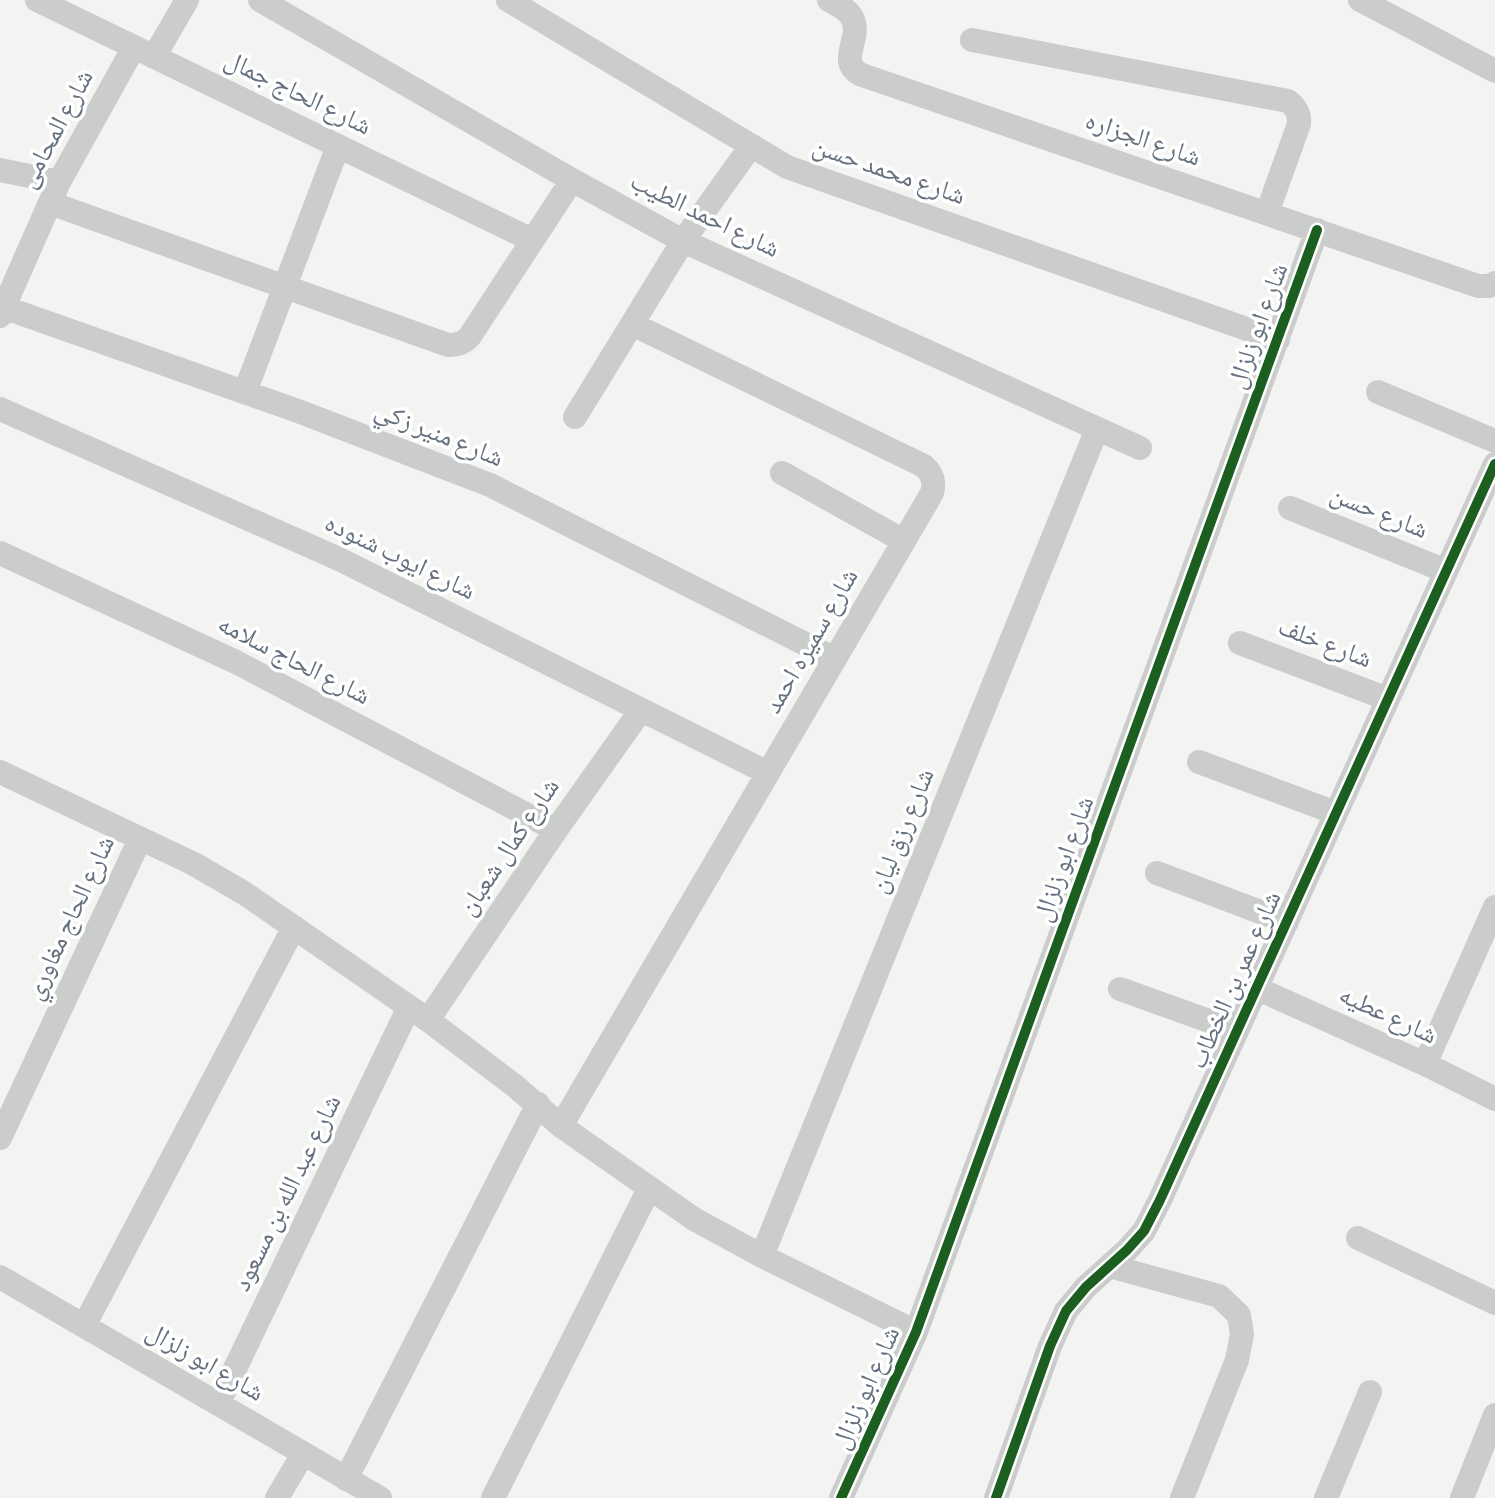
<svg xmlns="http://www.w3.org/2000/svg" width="1495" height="1498" viewBox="0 0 1495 1498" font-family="'Alegreya Sans','Noto Naskh Arabic',sans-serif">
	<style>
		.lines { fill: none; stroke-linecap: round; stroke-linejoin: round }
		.minor { stroke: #cbcccc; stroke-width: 24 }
		.cycleway-casing { stroke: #fff; stroke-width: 15 }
		.cycleway { stroke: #1b5e20; stroke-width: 10 }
		.labels { text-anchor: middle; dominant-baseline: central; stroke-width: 7; stroke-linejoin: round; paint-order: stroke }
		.street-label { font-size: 26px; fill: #65717f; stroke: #fff }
	</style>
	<rect width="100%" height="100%" fill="#f3f3f1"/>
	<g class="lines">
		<path class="minor" d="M37 0 532 240
			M260 0 572 180 683 241 1140 448
			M508 0 787 167 1278 340
			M829 0C837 5 846 8 851 16 865 37 834 62 862 75L1478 286H1489L1495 283
			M1360 0 1495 71
			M972 40 1288 101C1296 107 1300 114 1299 124L1267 213
			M154 57 187 0
			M0 170 59 182
			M50 203 448 345C458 345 464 343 470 336L572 180
			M3 307 298 411 490 485 835 659
			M0 316 59 182 134 47
			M245 392 338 146
			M1378 392 1495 441
			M0 409 339 559 768 773
			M575 417 683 241 751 146
			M782 473 904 541
			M1290 508 1446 571
			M0 553 236 662 556 830
			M1240 643 1388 699
			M1199 762 1336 813
			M0 772 194 864 244 893 428 1020 515 1086 561 1126 694 1219 762 1256 916 1332
			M1157 873 1287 922
			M1256 988 1425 1064 1495 1099
			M1120 989 1237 1031
			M428 1020 556 830 641 710
			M1425 1064 1495 907
			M561 1126 904 541 932 493C935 482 933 474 924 466L632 324
			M0 1138 140 839
			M1358 1238 1495 1303
			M762 1256 1097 429
			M1109 1266 1219 1296 1239 1315 1242 1334 1237 1360 1182 1498
			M0 1277 380 1498
			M84 1326 294 927
			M218 1404 409 1007
			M346 1479 538 1104
			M277 1498 303 1454
			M493 1498 649 1189
			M841 1498 916 1332 1317 230
			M996 1498 1050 1346 1066 1311 1086 1287 1127 1250 1144 1231 1160 1200 1495 464
			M1326 1498 1370 1392
			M1462 1498 1495 1415"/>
		<g class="cycleway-casing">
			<path id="cycleway" d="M841 1498 916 1332 1317 230
				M996 1498 1050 1346 1066 1311 1086 1287 1127 1250 1144 1231 1160 1200 1495 464"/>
		</g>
		<use href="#cycleway" class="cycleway"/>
	</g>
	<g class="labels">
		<g class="street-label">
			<text transform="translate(298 93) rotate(26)">شارع الحاج جمال</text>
			<text transform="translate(56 129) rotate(-62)">شارع المحامى</text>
			<text transform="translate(1143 139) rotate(19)">شارع الجزاره</text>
			<text transform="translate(889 171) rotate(19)">شارع محمد حسن</text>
			<text transform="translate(705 215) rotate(26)">شارع احمد الطيب</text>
			<text transform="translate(1258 326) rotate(-70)">شارع ابو زلزال</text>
			<text transform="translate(439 434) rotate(22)">شارع منير زكي</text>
			<text transform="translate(1379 512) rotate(22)">شارع حسن</text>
			<text transform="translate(400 557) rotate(26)">شارع ايوب شنوده</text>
			<text transform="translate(811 641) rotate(-60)">شارع سميره احمد</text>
			<text transform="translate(1325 643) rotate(21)">شارع خلف</text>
			<text transform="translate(294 660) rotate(27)">شارع الحاج سلامه</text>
			<text transform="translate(902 831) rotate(-68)">شارع رزق ليان</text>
			<text transform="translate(509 847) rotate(-56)">شارع كمال شعبان</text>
			<text transform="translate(1064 859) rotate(-70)">شارع ابو زلزال</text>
			<text transform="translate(70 918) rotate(-65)">شارع الحاج مغاوري</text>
			<text transform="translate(1235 980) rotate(-66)">شارع عمر بن الخطاب</text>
			<text transform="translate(1388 1015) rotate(25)">شارع عطيه</text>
			<text transform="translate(287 1193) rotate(-64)">شارع عبد الله بن مسعود</text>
			<text transform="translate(205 1362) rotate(30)">شارع ابو زلزال</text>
			<text transform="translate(866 1388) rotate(-66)">شارع ابو زلزال</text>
		</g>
	</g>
</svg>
